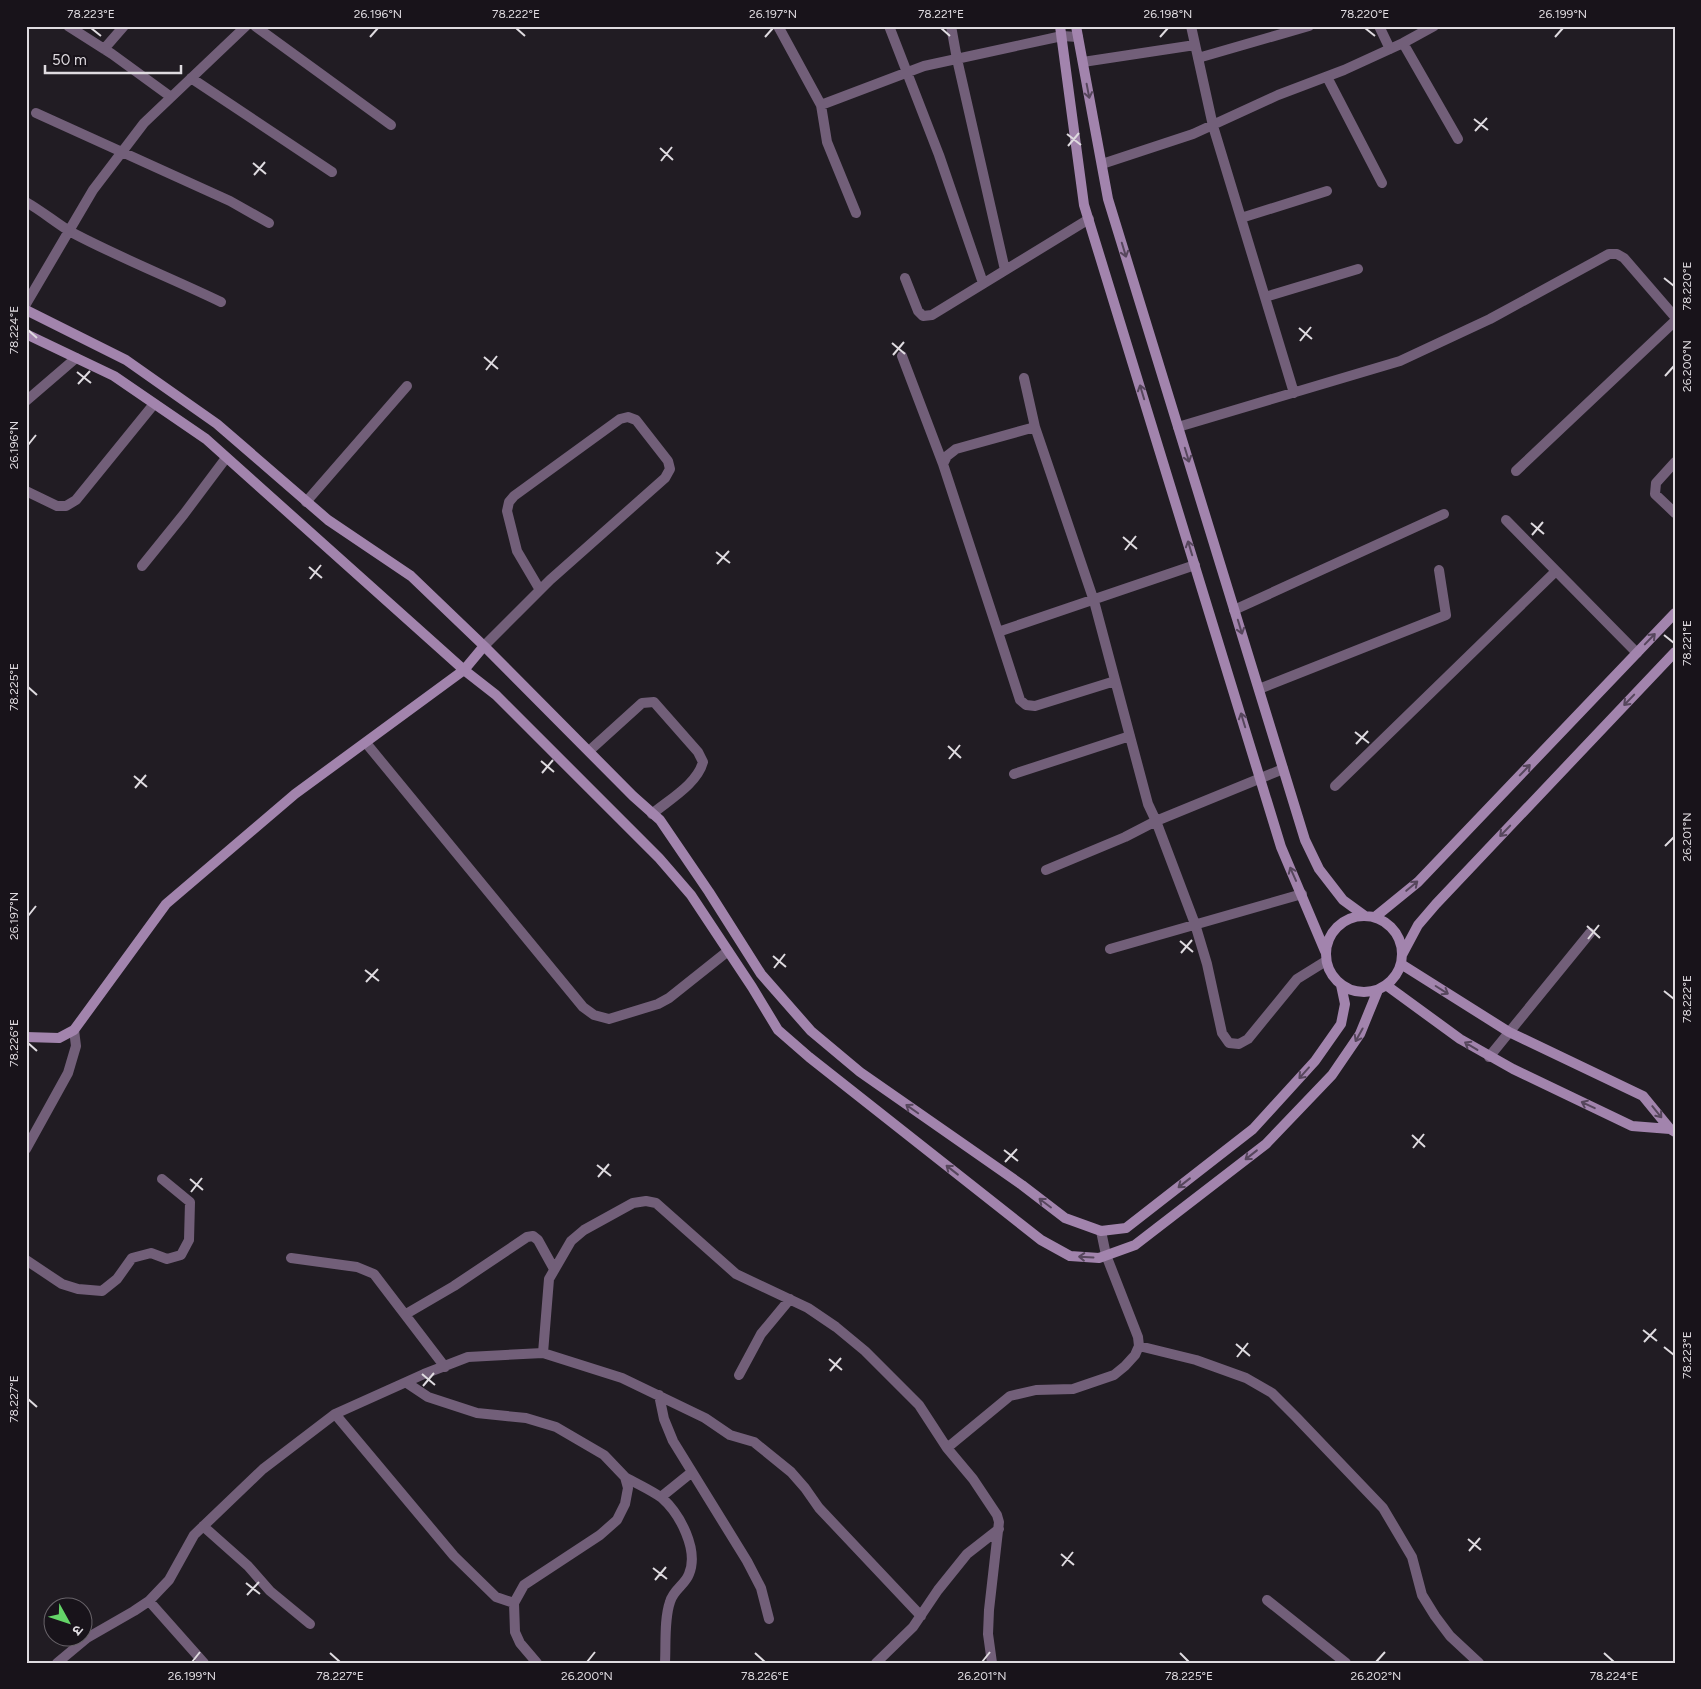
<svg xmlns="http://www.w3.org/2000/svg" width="1701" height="1689" viewBox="0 0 1701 1689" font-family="Figtree,'Noto Sans Devanagari',sans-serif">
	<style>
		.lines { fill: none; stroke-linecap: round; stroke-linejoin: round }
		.lane { stroke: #725f79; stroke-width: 10 }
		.street { stroke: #725f79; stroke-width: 10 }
		.secondary { stroke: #a284ad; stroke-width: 10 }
		.oneway { stroke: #56465c }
		.ticks { fill: none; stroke: #dfdbe0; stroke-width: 2 }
		.neatline { fill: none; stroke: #dfdbe0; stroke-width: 2 }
		.ticks-label { font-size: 12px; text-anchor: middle; fill: #dfdbe0 }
	</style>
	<rect width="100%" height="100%" fill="#211c23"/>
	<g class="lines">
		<path class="lane" d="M26 401 76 358
			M26 491 57 506H66L76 500 154 404
			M306 502 407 386
			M1506 520 1637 653
			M142 566 184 514 226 458
			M1234 610 1444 514
			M484 646 550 580 665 478 670 469 668 461 636 420 628 417 620 419 514 496 509 502 507 511 517 551 540 590
			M1259 689 1446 615 1439 570
			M366 743 583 1007 594 1015 609 1019 658 1004 669 998 728 951
			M589 751 642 703 654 702 698 752 703 762C697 784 670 799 652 814
			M1335 786 1556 571
			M1489 1057 1590 933
			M1267 1600 1346 1663"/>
		<path class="street" d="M68 26 112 54 171 97
			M255 26 391 125
			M778 26 821 105 924 66 1062 36 1078 37
			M889 26 939 155 983 283
			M951 26 957 59 1005 270
			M1191 26 1213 126 1294 393
			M1379 26 1390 49
			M1403 43 1458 139
			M104 49 124 26
			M1198 58 1309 26
			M1083 62 1195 45
			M1327 77 1382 183
			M191 78 332 172
			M821 105 827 142 856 213
			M36 113 230 201 269 223
			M1102 164 1193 134 1278 95 1344 70 1403 43 1434 26
			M26 202C42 211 56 223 71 232 120 258 171 278 221 302
			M1241 218 1327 191
			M905 278 918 311 923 316 932 315 1089 219
			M1265 297 1358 269
			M26 304 93 190 144 123 246 26
			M902 356 943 464
			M1024 378 1035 427 1094 601 1148 804 1156 821 1283 769
			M1035 427 956 449 947 456 943 464 998 632 1195 565
			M1178 427 1400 361 1490 319 1609 254H1617L1624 258 1675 317
			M1675 462 1656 483 1655 494 1675 513
			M1516 471 1675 321
			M998 632 1020 700 1026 705 1035 706 1115 681
			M1014 774 1130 736
			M1046 870 1125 837 1156 821 1195 924 1207 964 1222 1033 1229 1043 1239 1044 1248 1039 1297 979 1326 961
			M1110 949 1302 894
			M26 1149 68 1073 76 1046 74 1030
			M291 1258 357 1267 374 1274 445 1367
			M26 1260 62 1284 78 1289 102 1291 117 1279 132 1258 151 1253 167 1259 181 1255 189 1240 190 1202 162 1179
			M406 1314 454 1286 527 1237 533 1236 538 1240 554 1269
			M1139 1346 1196 1360 1246 1378 1272 1393 1296 1417 1383 1508 1412 1557 1422 1595 1435 1616 1450 1636 1479 1663
			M543 1353 549 1279 571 1241 584 1230 633 1203 646 1201 656 1203 736 1274 808 1308 836 1327 865 1351 919 1405 947 1448 973 1479 997 1515 999 1522 989 1610 988 1634 992 1663
			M739 1375 761 1334 790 1299
			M407 1383 428 1397 477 1413 526 1418 556 1427 604 1455 625 1477 628 1488 625 1504 617 1520 600 1535 524 1585 514 1603 515 1632 520 1643 537 1663
			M659 1395 664 1419 673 1441 747 1561 761 1588 769 1619
			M335 1414 454 1556 496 1597 514 1603
			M947 1448 1010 1396 1036 1390 1073 1389 1114 1375 1125 1366 1135 1355 1139 1346 1138 1337 1106 1255 1101 1231
			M625 1477C637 1484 651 1490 662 1498 680 1514 699 1550 689 1574 685 1585 673 1590 670 1602 664 1619 666 1644 665 1663
			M661 1497 692 1472
			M203 1526 248 1566 270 1591 310 1624
			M149 1601 204 1663
			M57 1663 87 1638 134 1611 149 1601 169 1580 194 1535 263 1469 335 1414 424 1374 468 1357 543 1353 622 1378 705 1418 730 1435 754 1442 791 1472 805 1488 819 1508 921 1616
			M876 1663 913 1627 938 1590 967 1554 999 1529"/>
		<path class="secondary" d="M1060 26 1084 205 1281 847 1325 951
			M1076 26 1108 199 1305 840 1319 869 1343 900 1365 916
			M26 310 126 360 217 424 328 520 411 576 484 646 633 796 660 820 709 892 761 974 811 1031 860 1072 1022 1185 1065 1218 1101 1231 1126 1228 1253 1129 1315 1061 1341 1024 1345 1004 1341 985
			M26 334 114 376 206 439 464 670 496 695 659 858 691 895 752 987 778 1030 809 1057 1041 1240 1070 1256 1099 1258 1135 1245 1266 1144 1332 1075 1360 1034 1378 990
			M1326 954a38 38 0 1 1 76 0a38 38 0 1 1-76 0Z
			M1375 917 1418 882 1675 613
			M1402 955 1418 925 1436 904 1675 652
			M1401 964 1509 1032 1643 1096 1670 1129 1675 1132
			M1386 985 1460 1039 1513 1069 1632 1126 1670 1129
			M26 1037 59 1038 74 1030 166 904 295 794 464 670 484 646"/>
	</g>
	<defs><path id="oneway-shaft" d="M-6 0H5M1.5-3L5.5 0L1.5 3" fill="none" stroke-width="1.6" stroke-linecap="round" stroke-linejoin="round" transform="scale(1.25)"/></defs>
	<g class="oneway">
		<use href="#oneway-shaft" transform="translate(1088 91) rotate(79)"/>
		<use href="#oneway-shaft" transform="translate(1124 250) rotate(73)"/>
		<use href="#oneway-shaft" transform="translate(1142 392) rotate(-107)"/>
		<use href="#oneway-shaft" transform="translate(1187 455) rotate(73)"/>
		<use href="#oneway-shaft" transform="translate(1190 548) rotate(-107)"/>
		<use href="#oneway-shaft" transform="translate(1240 627) rotate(73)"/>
		<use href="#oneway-shaft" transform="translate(1650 639) rotate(-46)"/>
		<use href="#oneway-shaft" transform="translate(1629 700) rotate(134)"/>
		<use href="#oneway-shaft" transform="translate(1243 720) rotate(-107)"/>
		<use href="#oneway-shaft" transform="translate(1525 770) rotate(-46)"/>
		<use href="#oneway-shaft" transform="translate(1505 831) rotate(134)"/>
		<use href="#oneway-shaft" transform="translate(1293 874) rotate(-114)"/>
		<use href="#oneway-shaft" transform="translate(1412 886) rotate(-40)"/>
		<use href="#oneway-shaft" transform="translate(1442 990) rotate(32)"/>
		<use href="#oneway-shaft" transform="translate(1359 1035) rotate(119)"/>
		<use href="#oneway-shaft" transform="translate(1471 1046) rotate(-149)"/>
		<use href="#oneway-shaft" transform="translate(1304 1073) rotate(132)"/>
		<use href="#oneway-shaft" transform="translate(1588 1105) rotate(-155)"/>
		<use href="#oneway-shaft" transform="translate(912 1109) rotate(-145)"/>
		<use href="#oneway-shaft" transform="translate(1657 1112) rotate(51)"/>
		<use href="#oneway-shaft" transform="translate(1251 1155) rotate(142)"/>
		<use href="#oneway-shaft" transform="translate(952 1170) rotate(-142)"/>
		<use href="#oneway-shaft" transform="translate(1184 1183) rotate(142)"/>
		<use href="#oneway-shaft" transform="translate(1045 1203) rotate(-143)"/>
		<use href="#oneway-shaft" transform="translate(1086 1257) rotate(-177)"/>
	</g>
	<path class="ticks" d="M91 28 101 36M516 28 525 36M941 28 950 36M1365 28 1375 36M370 37 378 28M765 37 773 28M1160 37 1168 28M1555 37 1563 28M1474 119 1488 130M1475 131 1487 118M1067 134 1081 145M1068 146 1079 133M660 148 673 160M661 161 672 147M253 163 266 174M254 175 265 162M1664 278 1674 286M1299 328 1312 339M28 330 37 338M1300 341 1311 327M892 343 905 354M893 355 904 342M484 357 498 369M486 370 497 356M77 372 91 383M1665 376 1674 366M78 384 90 371M28 445 36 435M1531 523 1544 534M1532 535 1543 522M1123 537 1137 549M1125 550 1136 536M716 552 730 563M717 564 729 551M309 567 322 578M310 579 321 565M1664 635 1674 643M28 687 37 695M1355 732 1369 743M1356 744 1368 731M948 746 961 758M949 759 960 745M541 761 554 772M542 773 553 760M134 776 147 787M135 788 146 775M1665 846 1674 837M28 916 36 906M1587 926 1600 938M1588 939 1599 925M1180 941 1193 952M1181 953 1192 940M773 956 786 967M774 968 785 954M365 970 379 981M366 982 378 969M1664 991 1674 999M28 1043 37 1051M1412 1135 1425 1147M1413 1148 1424 1134M1004 1150 1018 1161M1005 1162 1017 1149M597 1165 611 1176M598 1177 609 1164M190 1179 203 1190M191 1192 202 1178M1643 1330 1657 1341M1644 1342 1656 1329M1236 1344 1250 1356M1664 1347 1674 1355M1237 1357 1248 1343M829 1359 842 1370M830 1371 841 1358M422 1374 435 1385M423 1386 434 1373M28 1399 37 1407M1468 1539 1481 1550M1469 1551 1480 1538M1061 1554 1074 1565M1062 1566 1073 1552M653 1568 667 1579M655 1580 666 1567M246 1583 260 1594M247 1595 259 1582M330 1653 340 1662M755 1653 765 1662M1180 1653 1189 1662M1604 1653 1614 1662M192 1662 200 1652M587 1662 595 1652M982 1662 990 1652M1376 1662 1385 1652"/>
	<rect width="1701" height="1689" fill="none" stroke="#18131a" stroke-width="55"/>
	<g transform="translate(68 1622) rotate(130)"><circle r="24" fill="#18131a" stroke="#686369"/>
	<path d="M0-4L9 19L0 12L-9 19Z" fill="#64d468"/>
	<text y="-8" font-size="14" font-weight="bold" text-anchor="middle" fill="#dfdbe0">उ</text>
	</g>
	<path d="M45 65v8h136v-8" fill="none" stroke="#dfdbe0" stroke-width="2.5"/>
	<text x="52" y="65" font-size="15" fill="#dfdbe0" stroke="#18131a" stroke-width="4" paint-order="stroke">50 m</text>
	<rect x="28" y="28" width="1646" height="1634" class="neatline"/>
	<g class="ticks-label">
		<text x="91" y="18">78.223°E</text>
		<text x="378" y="18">26.196°N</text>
		<text x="516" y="18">78.222°E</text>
		<text x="773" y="18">26.197°N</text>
		<text x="941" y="18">78.221°E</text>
		<text x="1168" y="18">26.198°N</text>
		<text x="1365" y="18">78.220°E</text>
		<text x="1563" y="18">26.199°N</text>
		<text transform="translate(1687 286) rotate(-90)" y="4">78.220°E</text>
		<text transform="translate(14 330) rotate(-90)" y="4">78.224°E</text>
		<text transform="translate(1687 366) rotate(-90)" y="4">26.200°N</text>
		<text transform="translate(14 445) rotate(-90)" y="4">26.196°N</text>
		<text transform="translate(1687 643) rotate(-90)" y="4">78.221°E</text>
		<text transform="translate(14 687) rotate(-90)" y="4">78.225°E</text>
		<text transform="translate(1687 837) rotate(-90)" y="4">26.201°N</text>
		<text transform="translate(14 916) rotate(-90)" y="4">26.197°N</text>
		<text transform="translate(1687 999) rotate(-90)" y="4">78.222°E</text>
		<text transform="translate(14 1043) rotate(-90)" y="4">78.226°E</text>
		<text transform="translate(1687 1355) rotate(-90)" y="4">78.223°E</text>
		<text transform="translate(14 1399) rotate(-90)" y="4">78.227°E</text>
		<text x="192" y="1680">26.199°N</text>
		<text x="340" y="1680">78.227°E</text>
		<text x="587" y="1680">26.200°N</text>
		<text x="765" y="1680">78.226°E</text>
		<text x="982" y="1680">26.201°N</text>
		<text x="1189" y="1680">78.225°E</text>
		<text x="1376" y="1680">26.202°N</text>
		<text x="1614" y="1680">78.224°E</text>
	</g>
</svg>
